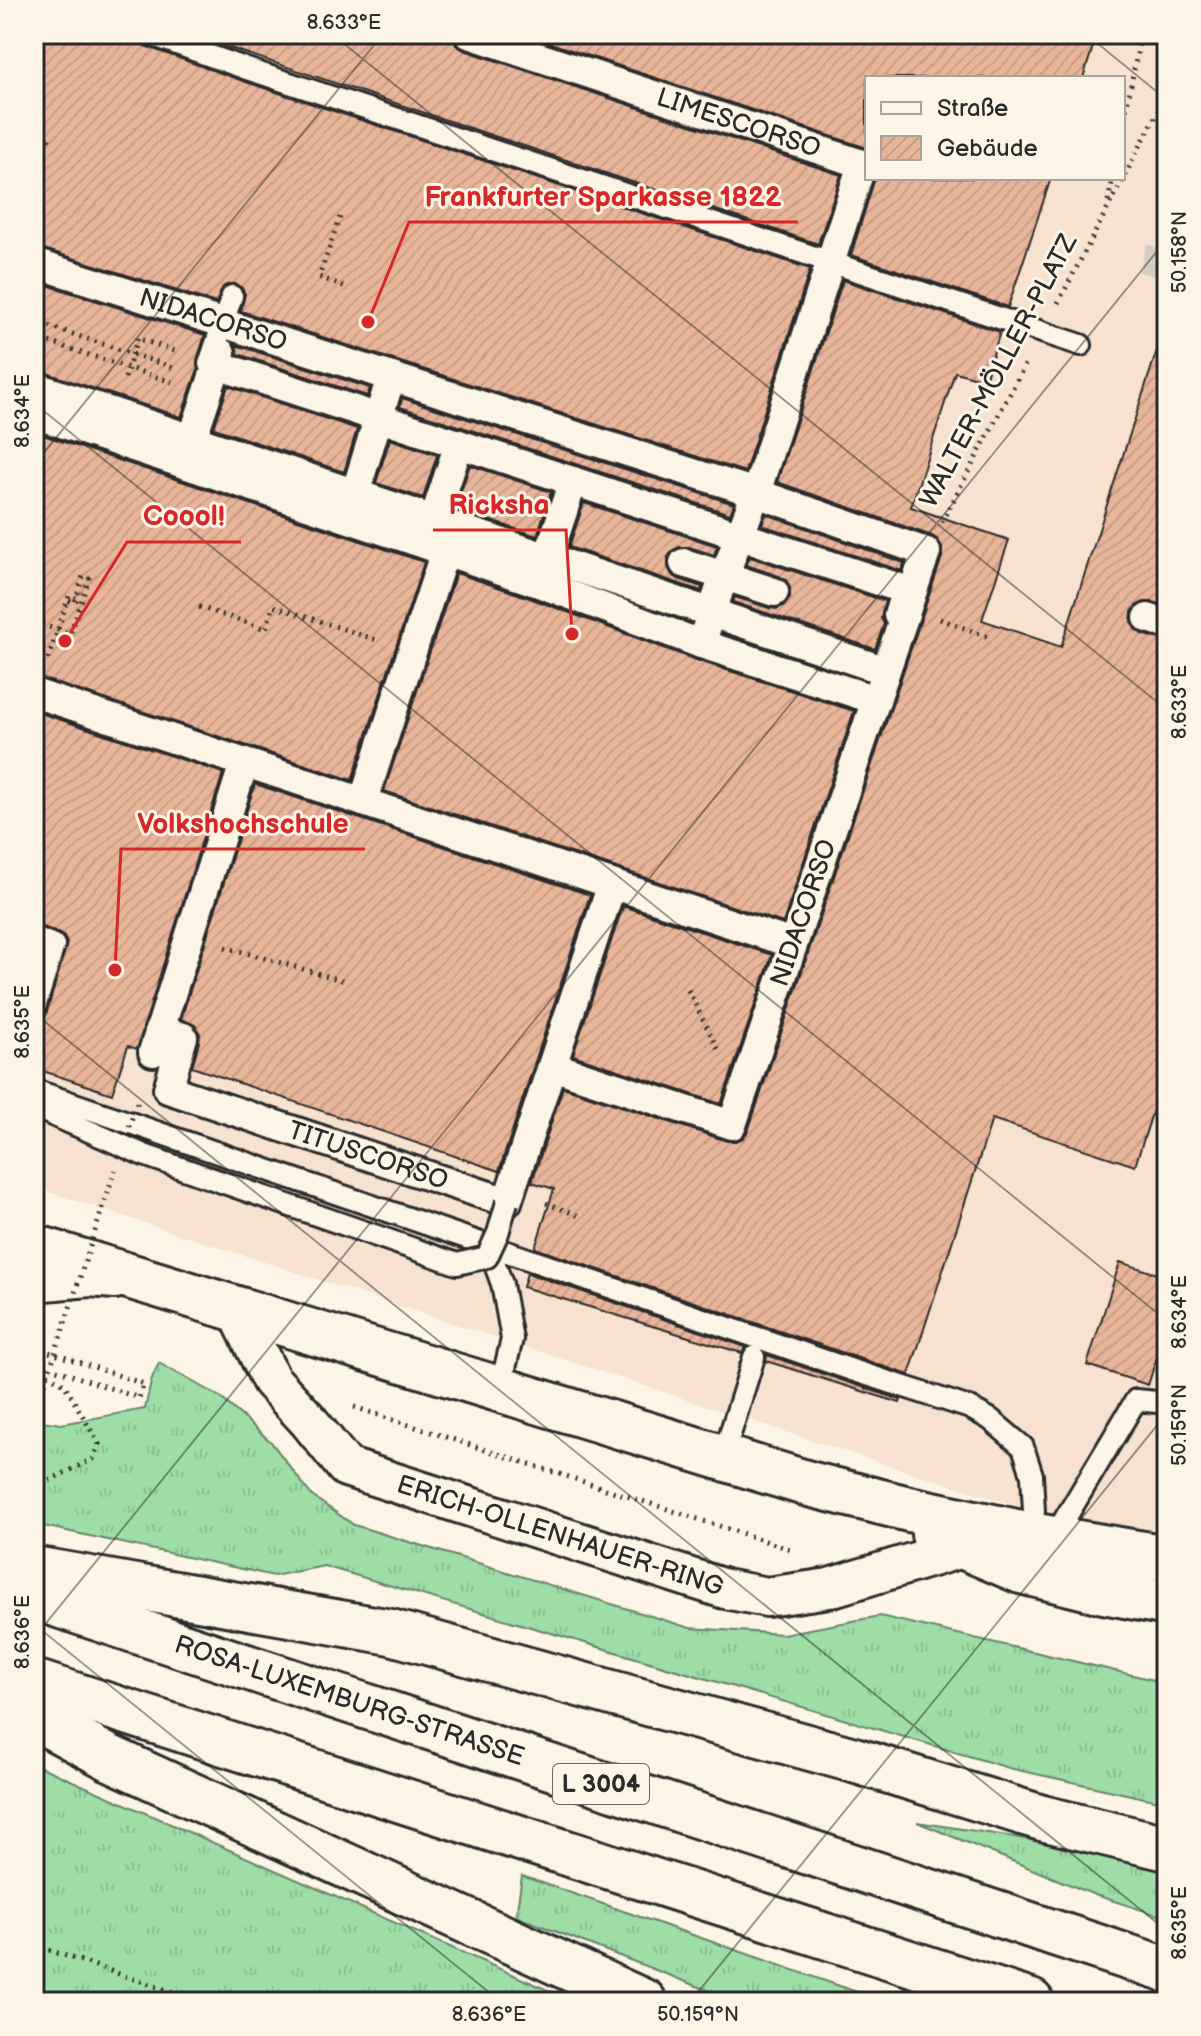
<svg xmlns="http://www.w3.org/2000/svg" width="1201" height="2036" viewBox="0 0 1201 2036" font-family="'Balsamiq Sans',sans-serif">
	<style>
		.built { fill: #f6e2ce; fill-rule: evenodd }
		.grass { fill: url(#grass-tufts); stroke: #648468; stroke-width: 2 }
		.building { fill: url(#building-hatch); stroke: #2b2b2b; stroke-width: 2 }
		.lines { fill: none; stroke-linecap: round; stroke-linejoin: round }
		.pedestrian-tunnel { stroke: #d2cdc0; stroke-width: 28; stroke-dasharray: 28 14; stroke-linecap: butt }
		.service-casing { stroke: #2b2b2b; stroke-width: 26 }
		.pedestrian-casing { stroke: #2b2b2b; stroke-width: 34 }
		.minor-casing { stroke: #2b2b2b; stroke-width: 44 }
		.secondary-casing { stroke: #2b2b2b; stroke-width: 50 }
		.trunk-casing { stroke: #2b2b2b; stroke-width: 50 }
		.path { stroke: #2b2b2b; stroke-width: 5; stroke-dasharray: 2 6; stroke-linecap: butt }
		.service { stroke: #fcf5e5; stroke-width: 20 }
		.pedestrian { stroke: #fcf5e5; stroke-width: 28 }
		.minor { stroke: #fcf5e5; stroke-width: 38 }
		.secondary { stroke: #fcf5e5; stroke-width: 44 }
		.trunk { stroke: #fcf5e5; stroke-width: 44 }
		.service-bridge-casing { stroke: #2b2b2b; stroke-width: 26; stroke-linecap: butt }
		.path-bridge { stroke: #2b2b2b; stroke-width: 5; stroke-dasharray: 2 6; stroke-linecap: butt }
		.service-bridge { stroke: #fcf5e5; stroke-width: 20 }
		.ticks { fill: none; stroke: #2b2b2b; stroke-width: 2; stroke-opacity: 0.45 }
		.labels { text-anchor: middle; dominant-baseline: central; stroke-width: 6; stroke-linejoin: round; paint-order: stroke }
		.shield { fill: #fcf5e5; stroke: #6a6863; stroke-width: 2 }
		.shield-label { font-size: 24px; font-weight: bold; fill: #2b2b2b }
		.street-label { font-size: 26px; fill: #2b2b2b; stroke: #fcf5e5 }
		.leader { fill: none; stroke: #d62828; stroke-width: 3 }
		.callout-dot { fill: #d62828; stroke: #fcf5e5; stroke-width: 3 }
		.callout-label { font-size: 28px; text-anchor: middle; font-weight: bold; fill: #d62828; stroke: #fcf5e5; stroke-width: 6; stroke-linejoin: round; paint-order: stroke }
		.neatline { fill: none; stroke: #2b2b2b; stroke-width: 3 }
		.ticks-label { font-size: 20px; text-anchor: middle; fill: #2b2b2b }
	</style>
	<defs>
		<pattern id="grass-tufts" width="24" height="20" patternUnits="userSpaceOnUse" patternTransform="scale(2)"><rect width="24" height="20" fill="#9edda6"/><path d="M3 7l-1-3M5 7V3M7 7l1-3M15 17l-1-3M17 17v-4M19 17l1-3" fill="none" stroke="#88be8f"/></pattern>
		<pattern id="building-hatch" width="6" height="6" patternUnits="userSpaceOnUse" patternTransform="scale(2)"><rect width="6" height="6" fill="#e8b59a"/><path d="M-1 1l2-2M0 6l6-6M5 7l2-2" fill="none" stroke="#c79c85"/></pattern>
	</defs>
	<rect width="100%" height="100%" fill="#fcf5e5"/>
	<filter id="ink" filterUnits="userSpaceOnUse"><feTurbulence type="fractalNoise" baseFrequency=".0125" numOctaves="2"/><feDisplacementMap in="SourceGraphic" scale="16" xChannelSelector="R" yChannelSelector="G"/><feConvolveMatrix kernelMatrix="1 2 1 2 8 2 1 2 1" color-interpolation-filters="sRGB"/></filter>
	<g filter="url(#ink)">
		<path class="built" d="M34 34H1167V1546L1034 1511 881 1463 34 1187ZM867 78H1123V178H867Z"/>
		<path class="grass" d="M159 1363 220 1397 271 1442 312 1496 354 1525 690 1628 783 1634 880 1616 1167 1683V1803L1009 1768 324 1566 274 1576 34 1524V1420L61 1424 145 1409 152 1378Z
			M34 1764 575 2002H34Z
			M917 1822 1066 1845 1167 1868V1918L1095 1895Z
			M522 1876 886 2002H738L516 1916Z"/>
		<path class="building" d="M34 34H136L139 42 145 46 243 81 810 269 745 472 241 311 245 294 242 288 235 284H229L223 287 216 303 34 246Z
			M188 34H452L456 45 464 50 841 175 818 244Z
			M523 34H1097L1083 78H867V148Z
			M875 178H1051L1008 307 851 255Z
			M843 280 1000 332 985 380 955 372 911 507 1009 540 982 620 1061 647 1160 341 1167 343V606L1153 602H1144L1136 606 1132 612 1131 621 1135 629 1142 634 1167 641V1067L1135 1166 992 1119 909 1375 535 1248 554 1189 532 1182 563 1087 727 1141H736L743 1138 748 1131 942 557V548L938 540 932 536 777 482Z
			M34 281 205 335 197 360 198 369 181 417 34 369Z
			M236 345 370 388 367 396 238 354Z
			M228 386 357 429 344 472 214 428Z
			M402 398 734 504 730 514 400 407Z
			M34 432 424 562 352 780 34 676Z
			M390 439 437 455 423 498 376 483Z
			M470 465 551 492 537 536 455 509Z
			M584 503 717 546 714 555 689 547H680L673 550 668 557V567L672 575 679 579 702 587 701 591 569 547Z
			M766 514 904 563 902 571 762 525Z
			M750 557 885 601 881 618 884 624 875 649 733 602 735 597 769 608 777 609 785 605 790 598V588L786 580 779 576 746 565Z
			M456 573 527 597 696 660 854 711 783 923 384 791Z
			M34 711 223 773 137 1049 128 1046 112 1094 34 1068V1024L42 1021 46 1015 67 943 64 937 59 933 34 924Z
			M255 784 590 895 499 1171 192 1067 199 1042 200 1034 195 1025 181 1019Z
			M623 906 772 955 721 1104 573 1055Z
			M1120 1262 1167 1277V1326L1148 1385 1087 1365Z
			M527 1273 746 1347 742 1353 523 1287Z
			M767 1355 901 1400 900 1403 766 1361Z"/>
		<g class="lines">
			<path class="pedestrian-tunnel" d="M1143 258 1167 265"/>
			<g class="service-casing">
				<path id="service" d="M149 34 247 69 1081 345
					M209 364 232 296
					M34 937 54 945 34 1011
					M34 1090 852 1370 970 1408 990 1419 1023 1447 1032 1475 1034 1511 1030 1535
					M34 1107 144 1155
					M478 1243 494 1262 502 1284 512 1339 500 1389
					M723 1457 754 1357
					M1053 1539 1136 1400 1167 1403"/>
			</g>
			<g class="pedestrian-casing">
				<g id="pedestrian">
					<path id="s1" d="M469 34 862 164 756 493 724 576 701 644"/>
					<path id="s2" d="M34 263 756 493 926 552 732 1125 552 1066 612 884"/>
					<path d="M221 353 192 439 880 669"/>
					<path d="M217 365 906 590 898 615"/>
					<path d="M34 386 192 439"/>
					<path d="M34 414 445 551 533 581 701 644 876 700"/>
					<path d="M350 510 391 377"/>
					<path d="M434 519 459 444"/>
					<path d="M548 557 573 481"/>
					<path d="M684 563 774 592"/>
					<path d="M1148 618 1167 624"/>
					<path d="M34 693 793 944"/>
					<path d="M363 802 445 551"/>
					<path id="s3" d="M159 1030 183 1037 168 1089 507 1202 552 1066"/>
					<path d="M153 1052 244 763"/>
				</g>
			</g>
			<g class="minor-casing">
				<g id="minor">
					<path d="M34 1282 89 1277 115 1279"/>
					<path id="s4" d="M236 1308 271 1380 307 1419 346 1467 725 1589 767 1597 829 1588 965 1547"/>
				</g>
			</g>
			<g class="secondary-casing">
				<path id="secondary" d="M34 1247 809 1484 909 1509 1030 1535 1167 1558
					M934 1534 1021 1571 1098 1590 1167 1603"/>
			</g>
			<g class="trunk-casing">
				<g id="trunk">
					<path d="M34 1569 391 1632 854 1760 1042 1818 1167 1848"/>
					<path id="s5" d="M34 1597 1167 1970"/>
					<path d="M34 1682 1031 2002"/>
					<path d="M34 1717 110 1758 644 2002"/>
				</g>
			</g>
			<path class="path" d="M1123 125 1141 34
				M45 147 51 133
				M1108 201 1113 178
				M340 217 319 277 346 287
				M1058 303 1167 95
				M34 321 177 369
				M34 337 172 382
				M142 340 178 352
				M125 378 139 334
				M942 522 1027 361
				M199 607 266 629 273 606 380 641
				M940 619 988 637
				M34 622 70 634 89 578 83 576 75 603 67 600
				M48 659 69 596 76 598
				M225 947 345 981
				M688 990 719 1051
				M546 1203 582 1217
				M34 1347 144 1384 139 1398 51 1368
				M34 1365 64 1384 99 1444 93 1459 42 1484 34 1481
				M354 1407 793 1550
				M34 1945 202 2002"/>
			<use href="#service" class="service"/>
			<use href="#pedestrian" class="pedestrian"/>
			<use href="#minor" class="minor"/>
			<use href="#secondary" class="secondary"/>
			<use href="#trunk" class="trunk"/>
			<g class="service-bridge-casing">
				<path id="service-bridge" d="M144 1155 457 1264 487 1257 498 1233 507 1202"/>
			</g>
			<path class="path-bridge" d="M129 1127 139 1097
				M34 1387 43 1390 115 1170"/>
			<use href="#service-bridge" class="service-bridge"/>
		</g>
	</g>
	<path class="ticks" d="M332 34 1167 710M1086 34 1167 100M34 403 1167 1321M34 465 383 34M34 1013 1167 1931M34 1624 501 2002M34 1638 1167 239M690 2002 1167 1413"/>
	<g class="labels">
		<rect class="shield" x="553" y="1764" width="96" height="40" rx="6"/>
		<g class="shield-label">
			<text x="601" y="1784">L 3004</text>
		</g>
		<g class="street-label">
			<text stroke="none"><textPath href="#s1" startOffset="284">LIMESCORSO</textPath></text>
			<text stroke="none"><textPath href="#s2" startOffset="188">NIDACORSO</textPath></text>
			<text transform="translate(999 371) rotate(-62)">WALTER-MÖLLER-PLATZ</text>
			<text transform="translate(804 913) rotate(-71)">NIDACORSO</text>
			<text stroke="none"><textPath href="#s3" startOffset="290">TITUSCORSO</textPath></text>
			<text stroke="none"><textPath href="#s4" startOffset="420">ERICH-OLLENHAUER-RING</textPath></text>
			<text stroke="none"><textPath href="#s5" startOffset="332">ROSA-LUXEMBURG-STRASSE</textPath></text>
		</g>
	</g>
	<path class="leader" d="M368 322L409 222H798M572 634L566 530H433M65 641L127 542H241M115 970L121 849H365"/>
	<g class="callout-dot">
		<circle cx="368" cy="322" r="8"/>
		<circle cx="572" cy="634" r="8"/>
		<circle cx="65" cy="641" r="8"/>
		<circle cx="115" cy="970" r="8"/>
	</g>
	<g class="callout-label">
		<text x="603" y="206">Frankfurter Sparkasse 1822</text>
		<text x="499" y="514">Ricksha</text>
		<text x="184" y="525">Coool!</text>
		<text x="243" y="833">Volkshochschule</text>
	</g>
	<rect width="1201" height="2036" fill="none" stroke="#fcf5e5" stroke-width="88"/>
	<rect x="865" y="76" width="260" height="104" fill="#fcf5e5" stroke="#a8a49b" stroke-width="2"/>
	<rect x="881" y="102" width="40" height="12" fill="#fcf5e5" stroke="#a8a49b" stroke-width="2"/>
	<text x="937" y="116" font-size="24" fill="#2b2b2b">Straße</text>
	<rect x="881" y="136" width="40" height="24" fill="url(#building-hatch)" stroke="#a8a49b" stroke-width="2"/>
	<text x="937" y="156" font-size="24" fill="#2b2b2b">Gebäude</text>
	<rect x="44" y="44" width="1113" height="1948" class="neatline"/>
	<g class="ticks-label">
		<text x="344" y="29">8.633°E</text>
		<text transform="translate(1179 252) rotate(-90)" y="7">50.158°N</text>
		<text transform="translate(22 411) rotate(-90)" y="7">8.634°E</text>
		<text transform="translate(1179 702) rotate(-90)" y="7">8.633°E</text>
		<text transform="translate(22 1022) rotate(-90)" y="7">8.635°E</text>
		<text transform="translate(1179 1312) rotate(-90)" y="7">8.634°E</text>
		<text transform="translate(1179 1425) rotate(-90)" y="7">50.159°N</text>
		<text transform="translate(22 1632) rotate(-90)" y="7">8.636°E</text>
		<text transform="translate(1179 1923) rotate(-90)" y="7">8.635°E</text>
		<text x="489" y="2021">8.636°E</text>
		<text x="698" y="2021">50.159°N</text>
	</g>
</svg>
